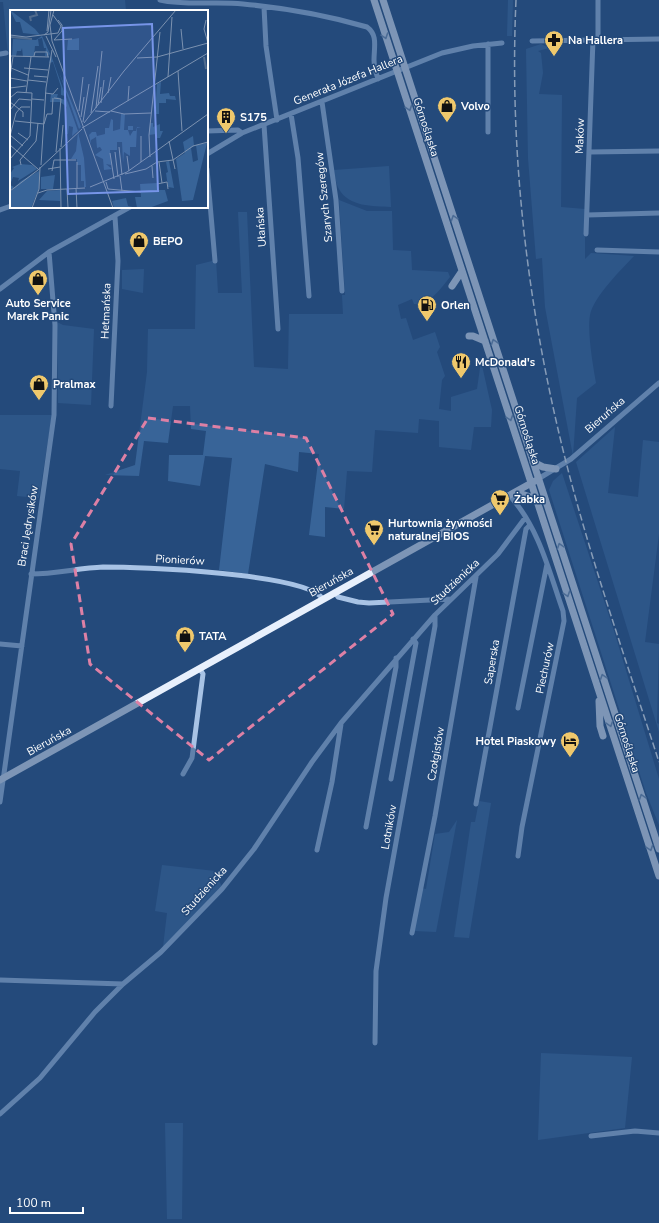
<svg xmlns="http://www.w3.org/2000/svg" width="659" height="1223" viewBox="0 0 659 1223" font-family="'Nunito Sans',sans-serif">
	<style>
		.green { fill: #386498 }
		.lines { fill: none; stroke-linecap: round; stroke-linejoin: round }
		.minor { stroke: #a8c3e5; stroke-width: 5 }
		.major { stroke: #e8f0fc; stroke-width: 7 }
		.rail { stroke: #fff; stroke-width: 1.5; stroke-dasharray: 7 3; stroke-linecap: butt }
		.oneway { stroke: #7c95b5 }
		.marked { fill: none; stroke: #dd80a5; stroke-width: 3; stroke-dasharray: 8 5; stroke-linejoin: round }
		.labels { text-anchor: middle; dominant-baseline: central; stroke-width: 3; stroke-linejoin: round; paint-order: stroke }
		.poi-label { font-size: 11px; font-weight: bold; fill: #fff; stroke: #244a7b; text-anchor: start }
		.street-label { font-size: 11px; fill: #fff; stroke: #244a7b }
		.inset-river { fill: none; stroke: #506b8e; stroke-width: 2 }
		.inset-road { fill: none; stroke: #7c92b0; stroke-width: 1 }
		.view { fill: #7795e8; fill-opacity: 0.15; stroke: #7795e8; stroke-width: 2 }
		.inset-edge { fill: none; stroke: #fff; stroke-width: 2 }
	</style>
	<rect width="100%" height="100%" fill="#244a7b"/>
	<path class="green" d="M0 0H125L126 11H11V55H8L3 2H0Z
		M508 0H513L512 36H507Z
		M541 44 549 48 538 51 541 53 543 73 539 94 562 95 561 207 585 209V259L591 253 634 256C621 270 594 296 590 315 587 331 593 366 596 383L577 398 573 456 545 307 542 258 536 259 528 158 526 49Z
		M389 166 391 207C373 206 349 207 339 189 336 184 335 176 334 170Z
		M339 200 367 211H392L393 250 411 251 412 270 448 272 450 277C441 288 430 305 414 304L412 299 398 305 401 319 406 318 413 340 435 332 440 347 437 352 445 376 442 380 439 409 451 411V397L477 389 481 361 492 410 491 427H474L471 450 439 447V421L419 419 418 433 375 430 372 472 347 471 344 509 325 507V537L309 535 319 454 299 452 298 472 265 464 248 574 219 570 232 458 205 456 200 486 168 481 169 455H203L206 431 191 429 190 406H173L168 443 144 441 139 476 105 475 135 465 147 372 148 329H195L196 265 216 260 218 293H242L238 212H247L254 367 288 369 289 314H343L342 295H345Z
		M144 269 143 293 122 289V270Z
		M57 322 63 325 94 329 91 405 58 403Z
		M0 415H52L39 498 17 496 20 471 0 469Z
		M615 427 608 493 638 497 643 440 659 442V534L645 642 659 644 657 723 659 724V732L576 462Z
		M562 473 614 631 659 779V825L646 793 549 490 553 481Z
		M479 801 491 803 469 938 454 937 471 822H475Z
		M457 820 436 932 415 931 412 938 420 888 426 889 435 834 449 832Z
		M162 865 215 871 222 887 163 947 167 913 155 911Z
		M541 1053 632 1057 625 1128 538 1140Z
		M165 1123H183L182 1219H167Z"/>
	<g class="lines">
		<path class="minor" d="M160 0C187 6 215 1 243 4 285 8 326 15 367 27 378 35 374 47 374 60 374 66 376 73 378 79
			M598 0V39
			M264 7 266 46 277 120
			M532 41 659 39
			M0 54 6 53
			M322 102 336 200 342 291
			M291 114 298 158 309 296
			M264 125 278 329
			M207 131 238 130 242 133
			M488 132V44
			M590 152 659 151
			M207 154 242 133 442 53 473 46 502 43
			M207 169 215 261
			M0 210 11 206
			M587 215 659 213
			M586 234 593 39
			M597 250 659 252
			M0 289 49 252 130 207
			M111 406 118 261 115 217
			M538 479 571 459 659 383
			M510 496C539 528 549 571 563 611L564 621 522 827 518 856
			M31 574C55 574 79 568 103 567 138 567 307 573 323 599
			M335 592 338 597 358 602 369 603 451 599
			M0 644 22 646
			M518 708 547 564
			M183 774 192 758 203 674 200 669
			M391 779 416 643 413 639
			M0 802 54 415 55 325 49 252
			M476 804 526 529 530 525
			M366 827 396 667V658
			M317 850 332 782 341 724
			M412 933 435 816 476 577
			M0 980 123 984
			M375 1043 376 971 386 898 435 626V615
			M0 1114 40 1078 95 1012 123 984 161 952 222 889 254 849 312 762 341 723 435 615 498 554 525 518
			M591 1136 635 1131 659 1133"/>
		<path class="major" d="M374 0 659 876
			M383 0 659 849
			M452 286 462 271
			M469 336H473L485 341
			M533 462 543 467 556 469
			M516 492 536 499
			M599 701 600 726 603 736
			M0 780 535 481"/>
		<path class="rail" d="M516 0C509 155 528 312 566 462 592 564 627 663 659 762"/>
	</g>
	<defs><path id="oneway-chevron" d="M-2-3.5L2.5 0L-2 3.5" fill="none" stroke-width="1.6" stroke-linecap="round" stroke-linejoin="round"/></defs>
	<g class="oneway">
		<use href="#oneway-chevron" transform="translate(385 36) rotate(72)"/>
		<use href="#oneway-chevron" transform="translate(409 108) rotate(72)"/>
		<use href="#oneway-chevron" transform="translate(454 218) rotate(-108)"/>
		<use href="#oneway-chevron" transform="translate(494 342) rotate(-108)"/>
		<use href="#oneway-chevron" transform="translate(510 418) rotate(72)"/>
		<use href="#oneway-chevron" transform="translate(560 546) rotate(-108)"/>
		<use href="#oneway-chevron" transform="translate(567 594) rotate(72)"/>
		<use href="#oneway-chevron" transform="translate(603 677) rotate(-108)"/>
		<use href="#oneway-chevron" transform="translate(610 724) rotate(72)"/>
		<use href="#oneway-chevron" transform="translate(642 797) rotate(-108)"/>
		<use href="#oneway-chevron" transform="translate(650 848) rotate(72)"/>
	</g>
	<path d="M0 0H659V1223H0ZM148 418 306 438 393 614 209 760 90 664 71 544Z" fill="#244a7b" fill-opacity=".55" fill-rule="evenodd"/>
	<path class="marked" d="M148 418 306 438 393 614 209 760 90 664 71 544Z"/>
	<defs>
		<g id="pharmacy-pin" transform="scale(1)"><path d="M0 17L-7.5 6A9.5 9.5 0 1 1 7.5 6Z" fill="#efc86c" stroke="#244a7b"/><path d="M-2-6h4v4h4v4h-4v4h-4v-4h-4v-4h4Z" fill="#111"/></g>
		<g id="shop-pin" transform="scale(1)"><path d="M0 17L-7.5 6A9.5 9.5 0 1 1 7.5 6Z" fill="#efc86c" stroke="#244a7b"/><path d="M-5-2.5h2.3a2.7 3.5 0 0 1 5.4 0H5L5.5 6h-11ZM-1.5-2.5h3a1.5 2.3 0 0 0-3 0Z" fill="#111"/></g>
		<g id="building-pin" transform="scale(1)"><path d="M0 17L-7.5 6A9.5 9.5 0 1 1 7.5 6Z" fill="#efc86c" stroke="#244a7b"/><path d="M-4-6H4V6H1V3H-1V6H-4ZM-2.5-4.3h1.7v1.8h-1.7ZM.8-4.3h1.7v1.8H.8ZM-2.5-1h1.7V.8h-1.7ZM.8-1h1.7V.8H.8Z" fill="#111"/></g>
		<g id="fuel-pin" transform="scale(1)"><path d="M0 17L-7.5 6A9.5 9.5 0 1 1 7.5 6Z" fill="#efc86c" stroke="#244a7b"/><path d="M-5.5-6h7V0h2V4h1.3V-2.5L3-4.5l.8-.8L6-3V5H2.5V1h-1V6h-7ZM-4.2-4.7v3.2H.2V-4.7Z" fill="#111"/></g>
		<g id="restaurant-pin" transform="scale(1)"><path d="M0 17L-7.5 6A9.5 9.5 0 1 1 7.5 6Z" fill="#efc86c" stroke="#244a7b"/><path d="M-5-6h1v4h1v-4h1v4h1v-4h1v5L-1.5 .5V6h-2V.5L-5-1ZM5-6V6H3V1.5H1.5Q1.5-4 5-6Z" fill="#111"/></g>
		<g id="supermarket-pin" transform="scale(1)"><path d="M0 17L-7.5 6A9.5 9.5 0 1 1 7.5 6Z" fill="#efc86c" stroke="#244a7b"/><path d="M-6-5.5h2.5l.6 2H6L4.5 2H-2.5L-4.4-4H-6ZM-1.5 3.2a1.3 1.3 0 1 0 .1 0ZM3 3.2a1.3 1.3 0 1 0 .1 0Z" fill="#111"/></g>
		<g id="hotel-pin" transform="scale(1)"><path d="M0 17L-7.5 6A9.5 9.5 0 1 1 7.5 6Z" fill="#efc86c" stroke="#244a7b"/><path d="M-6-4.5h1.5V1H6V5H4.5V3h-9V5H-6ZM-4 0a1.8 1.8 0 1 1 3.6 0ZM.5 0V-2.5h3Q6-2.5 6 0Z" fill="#111"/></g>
	</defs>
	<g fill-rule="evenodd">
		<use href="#pharmacy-pin" x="554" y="40"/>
		<use href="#shop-pin" x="447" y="106"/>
		<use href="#building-pin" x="226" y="117"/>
		<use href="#shop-pin" x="139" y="241"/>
		<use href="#shop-pin" x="38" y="279"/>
		<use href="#fuel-pin" x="427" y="305"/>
		<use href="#restaurant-pin" x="461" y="362"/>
		<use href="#shop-pin" x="39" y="384"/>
		<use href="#supermarket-pin" x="500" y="499"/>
		<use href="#supermarket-pin" x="374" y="529"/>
		<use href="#shop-pin" x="185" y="636"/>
		<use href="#hotel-pin" x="570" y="741"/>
	</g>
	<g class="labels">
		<g class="poi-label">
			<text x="568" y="40">Na Hallera</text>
			<text x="461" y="106">Volvo</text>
			<text x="240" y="117">S175</text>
			<text x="153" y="241">BEPO</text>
			<text x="38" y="303" text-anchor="middle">Auto Service<tspan x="38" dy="13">Marek Panic</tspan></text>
			<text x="441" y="305">Orlen</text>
			<text x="475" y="362">McDonald's</text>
			<text x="53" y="384">Pralmax</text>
			<text x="514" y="499">Żabka</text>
			<text x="388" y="523">Hurtownia żywności<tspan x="388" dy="13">naturalnej BIOS</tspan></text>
			<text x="199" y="636">TATA</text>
			<text x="556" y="741" text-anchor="end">Hotel Piaskowy</text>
		</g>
		<g class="street-label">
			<text transform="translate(348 80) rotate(-22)">Generała Józefa Hallera</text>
			<text transform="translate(426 127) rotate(72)">Górnośląska</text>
			<text transform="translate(580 136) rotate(-88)">Maków</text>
			<text transform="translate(324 197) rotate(-96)">Szarych Szeregów</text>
			<text transform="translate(261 227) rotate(-94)">Ułańska</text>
			<text transform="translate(106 311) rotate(-88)">Hetmańska</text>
			<text transform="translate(605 415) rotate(-41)">Bieruńska</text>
			<text transform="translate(527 435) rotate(72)">Górnośląska</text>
			<text transform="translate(28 526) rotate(-81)">Braci Jędrysików</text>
			<text transform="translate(180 560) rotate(3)">Pionierów</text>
			<text transform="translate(331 582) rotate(-29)">Bieruńska</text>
			<text transform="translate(455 582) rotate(-43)">Studzienicka</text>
			<text transform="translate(492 662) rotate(-80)">Saperska</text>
			<text transform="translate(545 668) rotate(-78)">Piechurów</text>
			<text transform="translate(49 741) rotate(-29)">Bieruńska</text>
			<text transform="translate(627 743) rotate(72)">Górnośląska</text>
			<text transform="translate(436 754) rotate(-80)">Czołgistów</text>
			<text transform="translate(389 827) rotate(-80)">Lotników</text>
			<text transform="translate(204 891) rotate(-48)">Studzienicka</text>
		</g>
	</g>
	<g transform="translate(10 10)">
		<rect width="198" height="198" fill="#244a7b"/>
		<path d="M0 0 25 19 30 25 13 23 10 12H6ZM32 26 40 44 38 46H35L36 38H34L32 28 28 29 29 36H25L24 46 13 47 12 38 11 41H7L6 46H2L3 29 26 30ZM69 28V40H57L58 30ZM41 45 68 121 62 126 63 117 59 116 58 124H55L57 97 50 92H40L41 84H48L47 87 55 90V86L51 85V77L43 52 39 53ZM49 62 66 103 71 117 69 119ZM151 72 150 84 159 83 160 86H165L166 90 156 89V93H149V104H145L147 74ZM111 104H115L114 120H118V116H123V120H118L120 126 123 121H126L127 117H131L127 118 126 137H120V146L114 142 113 153 112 132H107V140H100L101 155 96 154 102 159 94 160 93 149 85 145 92 140 90 137 87 138 86 127 81 130V134L79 125 82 122H86L87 126 95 124V118H99L101 109 103 110V121L110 119ZM140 113H143V117L150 114V121H153L150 128H146V124L139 125ZM68 122 74 148 76 177H74V171H71V155H67V149H61L66 141ZM183 126 184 136 181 138 183 152 188 150 186 135 197 133 183 190 172 191 166 149 175 143 173 132ZM159 151 164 178 158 177 156 163 158 162 156 152ZM10 154 22 155 27 159 8 171 9 168 3 167 0 175 4 177 0 181V164L4 158 2 157ZM29 161V178L21 198H0V182L11 171ZM45 165 43 179H31V167ZM147 173 148 180H155L158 191 139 198H104L102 191 116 188 118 196 127 198 125 187H131L130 174ZM50 180V191L29 190 37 181Z" fill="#386498"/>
		<path class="inset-river" d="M21 11 20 7 27 5 25 0M1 27 22 29M194 47 196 59"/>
		<path class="inset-road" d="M44 0 40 15 42 31 103 198M196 10 194 19 198 33M171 19 173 39M37 21 39 0M0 25 16 27 48 23 51 16 43 5M34 25 38 22 41 0M36 26 46 47M44 30 52 21V15L48 10M44 30 62 29M0 46 39 47M24 46 25 42H37L38 47M127 48 147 47 198 33M1 58 18 65M14 58 38 60M168 61 172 121M0 66 3 47M24 66 37 67M158 67 162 7M0 68 17 71M18 70 36 72M0 78 16 76M16 83 21 47M35 83 43 84 48 78M98 83 101 67M0 88 7 82 22 83 20 126 0 149M44 88 51 89 46 142M22 89 34 90M118 91 119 76M0 92 13 102V107M91 93 94 70M88 95 91 77M86 98 92 41M0 100 9 89 21 90M69 101 73 67M85 101 100 102M101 101 114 104 141 103M81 103 88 56M71 107 74 87M5 111 34 114 37 104H42L43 88M73 112 79 74M74 113 114 61 166 0M72 118 198 43M8 123 18 130M0 125 13 136M0 126 6 103 11 97H20M131 126V152M159 131 165 159M0 135 28 159M51 137 53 115M109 137 112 165M50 138 51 198M105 142 108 167M100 143 104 169M117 146 119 161M140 147 139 125 150 22M149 152 152 173M11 155 10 150 26 131 28 113M31 155 36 78 42 40M142 156 143 168M38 159 50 157M28 160 72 119M42 161 44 150H66M115 164 136 159 147 152 163 150 183 136 198 132M110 166 112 181M96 172 98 179 131 182M147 174 157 172 158 179M80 177 117 162 198 104M66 178 67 198M67 178V152M57 179 58 198M0 181 28 160M28 183 37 180 75 178M22 198 29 179 30 157"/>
		<path class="view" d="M142 14 148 181 58 184 53 18Z"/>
		<rect width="198" height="198" class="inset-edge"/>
	</g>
	<path d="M10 1207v6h73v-6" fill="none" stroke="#ffffff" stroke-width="2"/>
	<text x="16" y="1207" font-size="12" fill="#ffffff" stroke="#244a7b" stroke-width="3" paint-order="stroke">100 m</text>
</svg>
